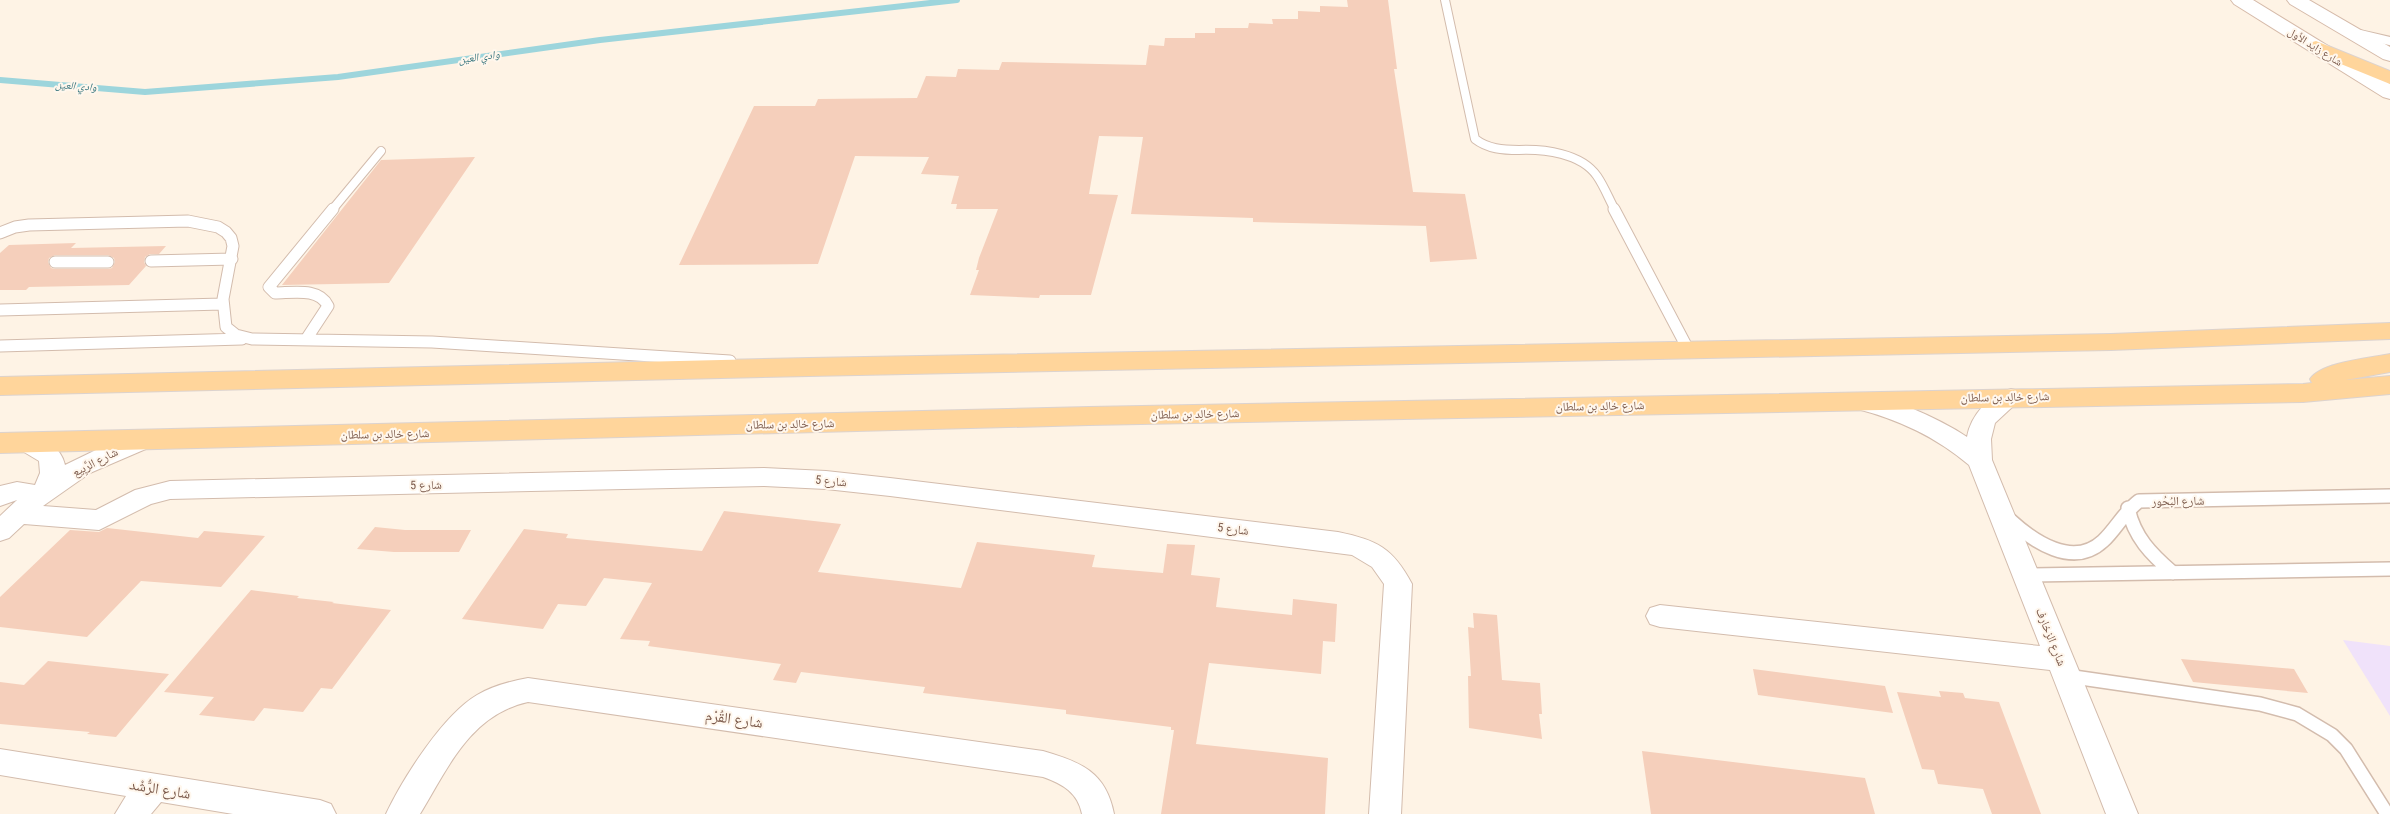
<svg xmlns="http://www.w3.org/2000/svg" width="2390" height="814" viewBox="0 0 2390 814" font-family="'Roboto Condensed','Noto Naskh Arabic',sans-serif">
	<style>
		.education { fill: #f0e2fa }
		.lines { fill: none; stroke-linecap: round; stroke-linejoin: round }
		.stream { stroke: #9dd5dc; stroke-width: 6 }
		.building { fill: #f5cfbb; fill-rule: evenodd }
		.lane-far2-casing { stroke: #d3bcad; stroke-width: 10 }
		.lane-far1-casing { stroke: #d3bcad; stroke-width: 13 }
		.lane-casing { stroke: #d3bcad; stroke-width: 16 }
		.street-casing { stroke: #d3bcad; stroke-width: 2 }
		.secondary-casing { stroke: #d6bbaa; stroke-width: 2 }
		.primary-casing { stroke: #dcd3cf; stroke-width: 2 }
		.lane-far2 { stroke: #fff; stroke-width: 8 }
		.lane-far1 { stroke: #fff; stroke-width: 11 }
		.lane { stroke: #fff; stroke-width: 13 }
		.street { fill: #fff; fill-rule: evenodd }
		.secondary { fill: #fff; fill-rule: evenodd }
		.primary { fill: #ffd59b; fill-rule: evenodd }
		.labels { text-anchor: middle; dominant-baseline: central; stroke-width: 4; stroke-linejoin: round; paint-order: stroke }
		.far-street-label { font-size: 11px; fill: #795748; stroke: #fff7ed }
		.far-water-label { font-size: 11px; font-style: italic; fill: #3a777f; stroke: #fff7ed }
		.street-label { font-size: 12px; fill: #795748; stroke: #fff7ed }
		.near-street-label { font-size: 15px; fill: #795748; stroke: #fff7ed }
	</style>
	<rect width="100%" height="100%" fill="#fef3e5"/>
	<path class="education" d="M2343 640 2390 646V716Z"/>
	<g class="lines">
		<path class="stream" d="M0 80 145 92 338 77 600 40 957 0"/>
	</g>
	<path class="building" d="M1347 0H1388L1397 69H1394L1413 192 1465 194 1477 259 1430 262 1426 226 1253 222V218L1131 214 1143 137 1099 136 1089 194 1118 195 1091 295H1040L1039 298 970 295 979 270H976L979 258 998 209H956L957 204H951L959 176 921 174 929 157 855 156 818 264 679 265 754 106H815L818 99 917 98 926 76 956 77 958 69 999 70 1002 62 1146 65 1149 45 1164 46 1165 38H1195V33H1215V28H1248L1249 23 1273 24 1272 19H1298V11L1320 12V6L1348 7Z
		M475 157 389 283 282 285 381 160Z
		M76 243 71 248 166 246 159 254H150L145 257 144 262 146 266 129 285 29 287 26 290H0V253L9 245ZM55 255H108L114 258 115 262 112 268 108 269H55L51 268 48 262 49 258Z
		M724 511 841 524 818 572 961 588 977 542 1095 555 1092 567 1163 573 1167 544 1195 545 1191 575 1220 578 1216 607 1292 615 1293 599 1337 604 1335 642 1323 641 1321 674 1209 663 1196 744 1328 758 1325 814H1161L1174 730H1171V727L1066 714V710L923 693 925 687 801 672 796 683 773 680 781 664 648 646 650 641 620 639 652 583 604 578 586 606 558 604 543 629 462 619 524 529 568 534 566 538 702 551Z
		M375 527 405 530H471L459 552H394L357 549Z
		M107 528 198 538 204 531 265 536 221 587 141 581 87 637 0 627V597L70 530 99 532Z
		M251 590 299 596 297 598 334 602 332 603 391 610 332 689 321 688 303 712 264 708 254 721 199 715 214 697 164 692Z
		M1473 613 1497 615 1502 680 1540 683 1542 714H1539L1542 739 1469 728 1468 676H1471L1468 627 1474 628Z
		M2181 659 2294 669 2308 693 2193 682Z
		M48 661 169 674 116 737 87 734 90 732 0 724V682L24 685Z
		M1753 669 1885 686 1893 713 1758 695Z
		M1939 691 1963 693 1965 698 1999 702 2041 814H1992L1983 789 1938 784 1934 770 1922 769 1897 692 1941 697Z
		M1642 751 1865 778 1875 814H1651Z"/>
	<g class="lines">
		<g class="lane-far2-casing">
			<path id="lane-far2" d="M1445 0 1475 139C1488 149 1503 150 1519 150 1544 149 1581 153 1597 176 1604 186 1609 199 1615 210
				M2360 34 2390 41
				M332 210 381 151"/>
		</g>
		<g class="lane-far1-casing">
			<path id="lane-far1" d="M1614 209 1689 351
				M0 233 15 227 29 225 188 221 218 227 226 232 231 238 233 246 223 299 226 327 236 335 252 339 432 342 730 361
				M151 261 232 259
				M55 262H108
				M0 310 222 304
				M307 338 328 306C319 287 292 293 275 293L269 287 333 209
				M0 346 242 339"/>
		</g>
		<g class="lane-casing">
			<path id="lane" d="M2128 508C2134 537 2151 554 2173 573
				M2010 520C2033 541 2073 569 2103 541 2116 529 2124 512 2139 501L2390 496
				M2027 575 2390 569
				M2067 676 2260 704 2297 714 2332 735 2346 749 2387 814"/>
		</g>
		<g class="street-casing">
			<path id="street" d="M2011 389 2019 391 2023 397 1995 423 1991 439 1992 460 2138 814H2106L2050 670 1660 627 1650 624 1646 616 1650 608 1660 605 2040 646 1969 465C1935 436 1897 419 1854 408L1850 402 1854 396C1879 389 1945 422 1967 437 1971 415 1989 395 2011 389Z
				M146 431 155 433 158 439 155 445 90 473 43 506 96 510 135 490 170 481 764 468 826 471 890 478 1338 532C1377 540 1393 548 1412 584L1401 814H1369L1384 584 1372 567 1352 555 890 496 826 489 764 486 170 499 151 504 99 530 24 524 9 538 0 541V516L17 500 0 506V486L17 482 35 485 40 473 39 461 19 449 16 443 19 437C39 432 61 446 65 465L98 449Z
				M528 678 1043 751C1081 762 1106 772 1114 814H1082C1078 793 1063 784 1043 777L528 702C470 715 448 768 420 814H386C403 778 443 715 477 695 492 686 511 681 528 678Z
				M0 749 320 800 331 804 336 814H233L161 802 151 814H115L126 796 0 775Z"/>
		</g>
		<g class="secondary-casing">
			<path id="secondary" d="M2231 0H2253L2390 84V99L2383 97 2234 4Z
				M2287 0H2309L2390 47V61L2383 59 2290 4Z"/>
		</g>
		<g class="primary-casing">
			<path id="primary" d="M2316 41 2390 71V84L2309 51 2306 47 2309 43Z
				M2390 323V339L2111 350 809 376 0 395V377L809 358 2111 334Z
				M2390 354V372L2346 380 2390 376V394L2303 402 1089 425 0 453V433L1089 407 2303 384 2312 383 2310 379C2321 362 2370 358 2390 354Z"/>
		</g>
		<use href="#lane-far2" class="lane-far2"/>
		<use href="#lane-far1" class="lane-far1"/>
		<use href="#lane" class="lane"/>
		<use href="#street" class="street"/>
		<use href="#secondary" class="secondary"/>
		<use href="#primary" class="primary"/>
	</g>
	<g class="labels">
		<g class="far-street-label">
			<text transform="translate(2315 47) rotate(32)">شارع زايد الأول</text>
		</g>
		<g class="far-water-label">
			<text transform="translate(479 57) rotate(-8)">وادي العين</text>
			<text transform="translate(76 86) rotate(4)">وادي العين</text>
		</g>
		<g class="street-label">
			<text transform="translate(2005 397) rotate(-1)">شارع خالِد بن سلطان</text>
			<text transform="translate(1600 406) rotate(-1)">شارع خالِد بن سلطان</text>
			<text transform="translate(1195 414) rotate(-1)">شارع خالِد بن سلطان</text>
			<text transform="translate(790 424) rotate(-1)">شارع خالِد بن سلطان</text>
			<text transform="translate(385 434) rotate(-1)">شارع خالِد بن سلطان</text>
			<text transform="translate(95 462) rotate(-27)">شارع الرَّبِيع</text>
			<text transform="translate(831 481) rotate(5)">شارع 5</text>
			<text transform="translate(426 485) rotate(-1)">شارع 5</text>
			<text transform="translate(2178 501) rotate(-1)">شارع البُحُور</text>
			<text transform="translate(1233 529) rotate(7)">شارع 5</text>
			<text transform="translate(2051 637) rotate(68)">شارع الزخارف</text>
		</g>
		<g class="near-street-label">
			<text transform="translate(734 719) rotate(8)">شارع القُرْم</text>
			<text transform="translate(160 789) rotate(9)">شارع الرُّشْد</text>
		</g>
	</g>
</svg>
